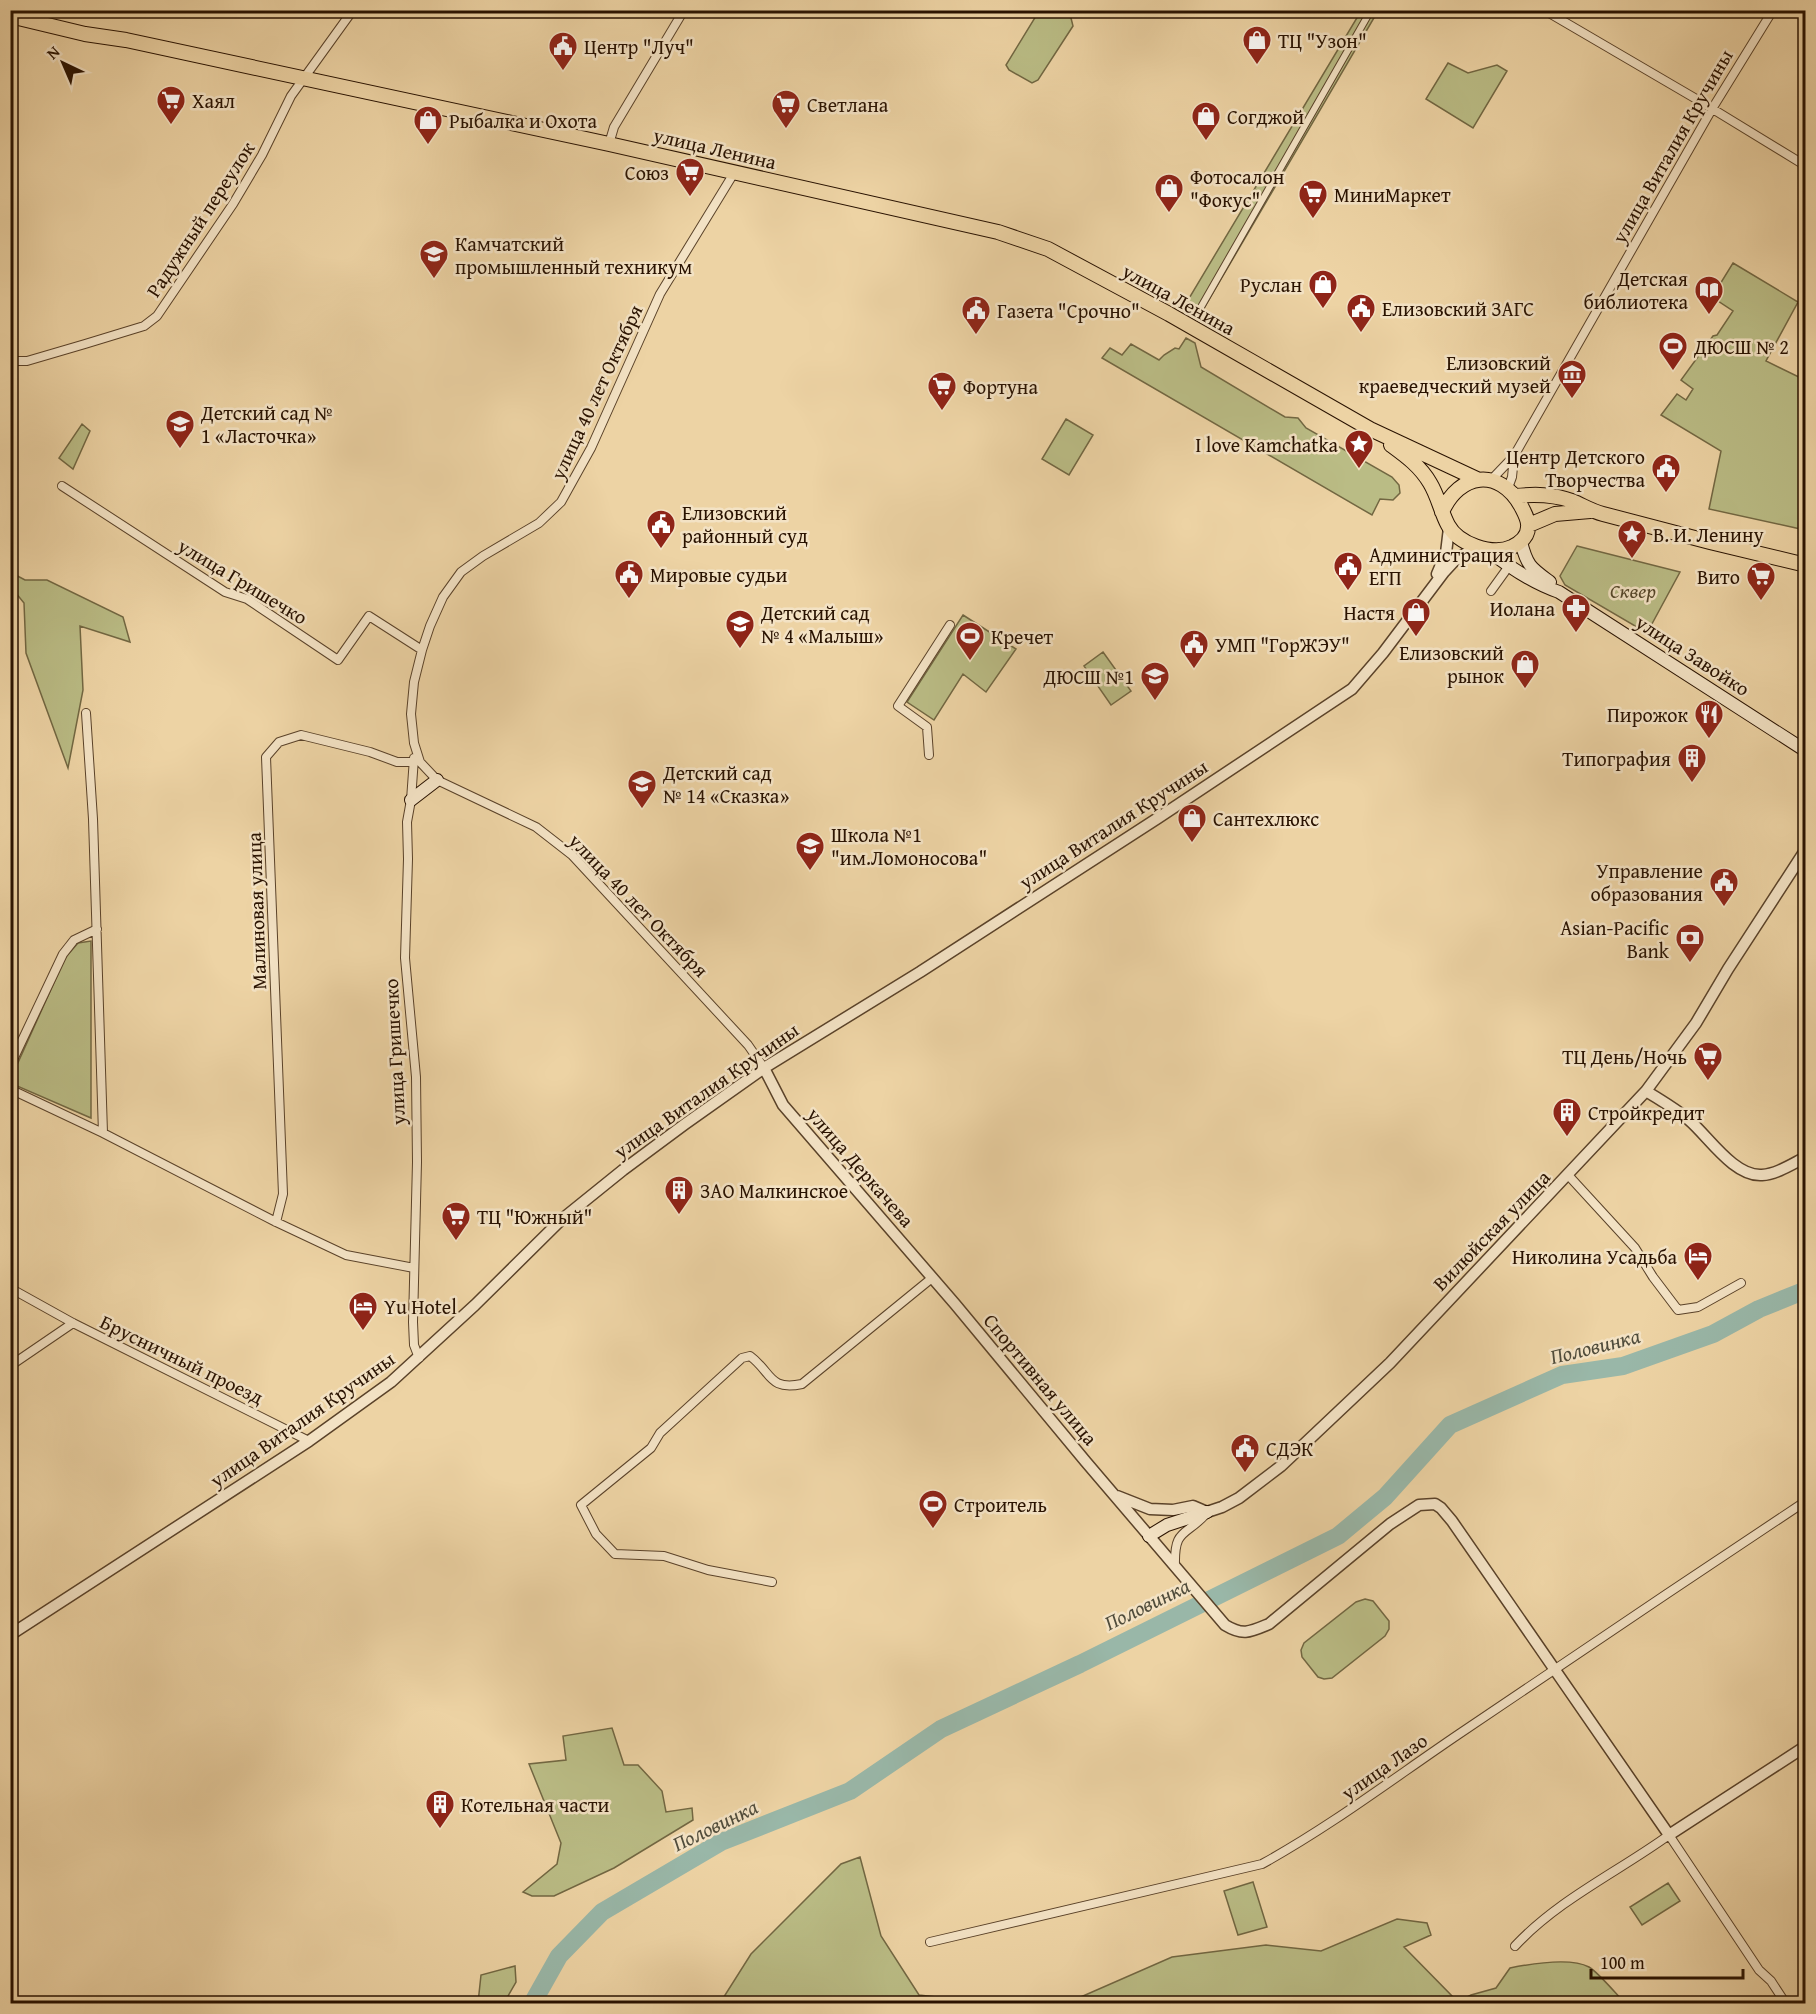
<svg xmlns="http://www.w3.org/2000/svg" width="1816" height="2014" viewBox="0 0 1816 2014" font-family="'Gentium Book Plus',serif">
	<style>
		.green { fill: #babc85; stroke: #726742; stroke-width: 1.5 }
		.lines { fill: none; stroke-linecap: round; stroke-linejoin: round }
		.river { stroke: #99b7a8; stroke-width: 18 }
		.pedestrian-casing { stroke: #5a4229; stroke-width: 8 }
		.minor-casing { stroke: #5a4229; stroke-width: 10 }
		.tertiary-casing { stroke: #5a4229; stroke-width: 13 }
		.secondary-casing { stroke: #291200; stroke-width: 14 }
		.primary-casing { stroke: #291200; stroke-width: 16 }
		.pedestrian { stroke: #f3e2c4; stroke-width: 6 }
		.minor { stroke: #f3e2c4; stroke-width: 8 }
		.tertiary { stroke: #f3e2c4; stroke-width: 10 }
		.secondary { stroke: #f3e2c4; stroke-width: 12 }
		.primary { stroke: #edd3a4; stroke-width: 14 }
		.labels { text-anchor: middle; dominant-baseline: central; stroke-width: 5; stroke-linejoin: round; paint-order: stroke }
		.poi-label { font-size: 20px; fill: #291200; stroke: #f3e2c4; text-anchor: start }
		.street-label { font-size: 20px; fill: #291200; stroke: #f3e2c4 }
		.park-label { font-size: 20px; font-style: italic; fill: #544528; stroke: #f3e2c4 }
		.water-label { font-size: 21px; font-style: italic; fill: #504c3b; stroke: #f3e2c4 }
	</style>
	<rect width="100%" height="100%" fill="#edd3a4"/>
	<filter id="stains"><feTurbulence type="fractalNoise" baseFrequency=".00333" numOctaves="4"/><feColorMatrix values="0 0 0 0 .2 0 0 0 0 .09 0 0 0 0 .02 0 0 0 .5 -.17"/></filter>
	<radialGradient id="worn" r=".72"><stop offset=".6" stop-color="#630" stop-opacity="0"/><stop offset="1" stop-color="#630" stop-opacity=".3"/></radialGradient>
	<path class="green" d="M1039 11H1059L1071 18 1073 26 1038 80 1032 83 1009 70 1006 65Z
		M1361 11H1378L1200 315 1185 305Z
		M1448 63 1468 73 1497 65 1507 71 1473 128 1426 99Z
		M1733 263 1798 302 1766 361 1805 380V530L1709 509 1721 451 1661 415 1677 394 1686 400 1693 389 1681 380 1713 336 1717 335 1733 311 1712 297Z
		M1186 338 1195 343 1201 367 1285 417 1298 418 1306 428 1392 477 1399 485 1400 493 1393 500 1380 499 1372 515 1102 358 1110 348 1122 355 1131 344 1159 360 1164 355 1175 348 1179 349Z
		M1066 419 1093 435 1069 475 1042 459Z
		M82 424 90 431 73 469 59 458Z
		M1577 546 1680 572 1647 633 1565 585 1560 576Z
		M10 572 25 580H47L123 617 130 642 80 626 83 690 68 768 26 653 24 603 11 587Z
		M963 615 1016 649 986 692 963 674 934 720 907 702Z
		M1103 652 1131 691 1111 705 1084 666Z
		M91 941V1118L17 1086 12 1076 65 958 78 943Z
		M1365 1599 1373 1601 1389 1621V1629L1385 1636 1332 1678 1324 1679 1318 1677 1302 1657 1301 1650 1304 1643 1356 1602Z
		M612 1728 624 1765H638L662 1791 666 1812 692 1808 693 1820 614 1868 554 1896H532L523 1892 557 1864 561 1843 529 1764 566 1760 563 1736Z
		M860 1857 881 1936 919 1995 988 2003H720L751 1954 841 1864Z
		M1253 1882 1267 1927 1238 1935 1224 1891Z
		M1668 1883 1680 1901 1642 1925 1630 1907Z
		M1397 1919 1427 1923 1431 1935 1404 1947 1458 2002 1471 1995 1496 1988 1510 1968C1530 1964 1570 1957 1589 1967 1598 1972 1617 1995 1625 2003H1067L1172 1957 1266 1945 1321 1951Z
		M515 1966 516 1982 504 2003H478L481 1975Z"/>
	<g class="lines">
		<path class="river" d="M532 2004 559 1956 602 1912 721 1842 850 1791 941 1729 1080 1664 1338 1536 1385 1497 1450 1425 1562 1375 1623 1366 1713 1334 1759 1309 1806 1290"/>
		<g class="pedestrian-casing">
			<path id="pedestrian" d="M1197 314 1371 10"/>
		</g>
		<g class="minor-casing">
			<path id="minor" d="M1544 10 1698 100 1806 166
				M609 144 614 127 684 10
				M734 173 660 294 591 448 561 502 539 523 483 556 461 572 443 597 430 626 422 650 414 682 411 714 414 743 420 762 437 780 536 827 572 855 748 1045 764 1068
				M10 361H27L85 344 144 326 157 316 233 204 262 155 291 96 353 10
				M1491 480 1514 456 1712 109 1773 10
				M62 486 225 592 247 599 338 660 369 616 422 650
				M1508 488 1512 477 1514 457
				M1491 591 1509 566
				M86 713 93 819 103 1133 276 1222 346 1255 414 1268
				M929 755 927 727 898 706 950 625
				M414 758 411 800 407 822 408 859 405 958 416 1077 417 1162 413 1322 414 1345 419 1358
				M10 1066 63 954 74 940 97 929
				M10 1086 12 1090 103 1133
				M1568 1175 1635 1248 1653 1277 1678 1310 1698 1307 1741 1283
				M276 1222 283 1194 266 757 279 742 301 735 370 752 397 762H414
				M10 1288 73 1323 309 1441
				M10 1366 73 1323
				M1175 1566C1174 1528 1185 1537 1206 1514
				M772 1582 708 1570 664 1556 615 1554 596 1534 581 1505 651 1448 660 1433 742 1358 750 1356C772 1372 768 1391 802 1384L932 1278
				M930 1942 1262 1864C1331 1826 1394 1778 1459 1734 1574 1656 1690 1578 1806 1501
				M1515 1946C1559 1899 1618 1872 1669 1835L1759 1970 1771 1981 1786 2004"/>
		</g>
		<g class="tertiary-casing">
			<path id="tertiary" d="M1437 574 1446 553 1449 528
				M764 1068 783 1105 955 1304 1086 1462 1225 1625C1243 1636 1250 1632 1269 1624L1390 1524 1419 1505 1435 1504 1441 1508 1452 1521 1669 1835 1806 1746
				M1646 1091C1660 1100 1676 1109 1689 1120 1708 1136 1734 1177 1762 1175 1777 1174 1792 1164 1806 1157
				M1117 1496 1150 1509 1173 1510 1193 1506 1207 1512 1222 1507 1239 1498 1281 1466 1390 1363 1646 1091 1696 1023 1728 969 1806 849
				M10 1635 309 1441 391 1382 475 1305 561 1220 623 1170 685 1124 764 1068 920 972 1158 818 1352 689 1383 653 1444 572 1456 559 1477 547"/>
		</g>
		<g class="secondary-casing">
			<path id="secondary" d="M1521 542C1527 566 1531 568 1550 582
				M1488 550C1509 567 1533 583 1559 592L1806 751
				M411 800 437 780
				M1149 1536 1167 1525 1207 1512"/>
		</g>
		<g class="primary-casing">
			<path id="primary" d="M10 16 85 34 126 40 609 144 998 232 1048 249 1169 314 1370 429 1477 479
				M1391 445C1406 456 1420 466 1430 483 1438 496 1441 512 1448 525 1458 544 1492 556 1512 547 1520 543 1528 537 1528 527 1529 520 1524 512 1521 506 1499 467 1459 473 1442 512
				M1515 496C1535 494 1553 494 1572 501 1582 505 1591 511 1603 514L1710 542 1806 565
				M1529 525 1555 514 1590 511"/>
		</g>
		<use href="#pedestrian" class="pedestrian"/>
		<use href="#minor" class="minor"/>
		<use href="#tertiary" class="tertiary"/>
		<use href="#secondary" class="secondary"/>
		<use href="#primary" class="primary"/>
	</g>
	<defs>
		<g id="shop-pin" transform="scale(1.5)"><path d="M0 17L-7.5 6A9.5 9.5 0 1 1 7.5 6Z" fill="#8f2418" stroke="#f3e2c4"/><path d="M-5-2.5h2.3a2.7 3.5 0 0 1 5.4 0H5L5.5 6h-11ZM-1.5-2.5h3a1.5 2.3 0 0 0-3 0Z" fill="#fff"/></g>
		<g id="civic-pin" transform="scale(1.5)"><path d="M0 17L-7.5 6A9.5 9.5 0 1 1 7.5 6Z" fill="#8f2418" stroke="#f3e2c4"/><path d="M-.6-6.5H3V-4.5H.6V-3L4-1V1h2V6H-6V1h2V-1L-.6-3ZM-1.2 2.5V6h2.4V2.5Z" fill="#fff"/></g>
		<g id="supermarket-pin" transform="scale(1.5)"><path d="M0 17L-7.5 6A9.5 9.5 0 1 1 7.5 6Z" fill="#8f2418" stroke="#f3e2c4"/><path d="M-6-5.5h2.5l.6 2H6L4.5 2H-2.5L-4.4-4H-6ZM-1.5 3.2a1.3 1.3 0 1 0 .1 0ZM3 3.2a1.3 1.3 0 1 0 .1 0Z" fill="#fff"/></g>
		<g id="university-pin" transform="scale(1.5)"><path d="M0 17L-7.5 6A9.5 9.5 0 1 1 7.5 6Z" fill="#8f2418" stroke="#f3e2c4"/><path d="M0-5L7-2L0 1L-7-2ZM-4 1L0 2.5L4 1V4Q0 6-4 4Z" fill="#fff"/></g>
		<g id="library-pin" transform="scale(1.5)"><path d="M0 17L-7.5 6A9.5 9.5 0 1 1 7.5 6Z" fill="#8f2418" stroke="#f3e2c4"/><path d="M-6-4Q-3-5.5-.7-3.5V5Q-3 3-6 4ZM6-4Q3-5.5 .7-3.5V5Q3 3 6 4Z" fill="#fff"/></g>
		<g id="stadium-pin" transform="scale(1.5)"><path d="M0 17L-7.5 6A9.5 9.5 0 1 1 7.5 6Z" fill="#8f2418" stroke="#f3e2c4"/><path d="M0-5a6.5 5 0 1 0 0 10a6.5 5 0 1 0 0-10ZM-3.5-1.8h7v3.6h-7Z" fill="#fff"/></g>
		<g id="museum-pin" transform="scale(1.5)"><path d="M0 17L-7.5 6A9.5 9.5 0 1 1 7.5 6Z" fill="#8f2418" stroke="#f3e2c4"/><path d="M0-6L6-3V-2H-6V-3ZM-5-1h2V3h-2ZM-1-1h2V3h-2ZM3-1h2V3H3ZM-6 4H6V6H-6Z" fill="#fff"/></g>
		<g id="school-pin" transform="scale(1.5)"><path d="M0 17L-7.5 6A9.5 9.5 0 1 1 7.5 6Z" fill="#8f2418" stroke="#f3e2c4"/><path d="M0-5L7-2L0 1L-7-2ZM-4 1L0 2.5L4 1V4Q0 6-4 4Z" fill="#fff"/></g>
		<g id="sight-pin" transform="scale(1.5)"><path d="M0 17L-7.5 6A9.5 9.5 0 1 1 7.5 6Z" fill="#8f2418" stroke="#f3e2c4"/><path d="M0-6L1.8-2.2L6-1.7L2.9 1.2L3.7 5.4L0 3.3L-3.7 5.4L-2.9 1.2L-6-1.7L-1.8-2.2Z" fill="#fff"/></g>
		<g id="pharmacy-pin" transform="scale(1.5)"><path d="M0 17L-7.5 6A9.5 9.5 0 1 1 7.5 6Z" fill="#8f2418" stroke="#f3e2c4"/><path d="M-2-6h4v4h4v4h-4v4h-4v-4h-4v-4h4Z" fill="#fff"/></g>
		<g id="restaurant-pin" transform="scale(1.5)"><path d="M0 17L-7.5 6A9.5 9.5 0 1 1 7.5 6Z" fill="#8f2418" stroke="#f3e2c4"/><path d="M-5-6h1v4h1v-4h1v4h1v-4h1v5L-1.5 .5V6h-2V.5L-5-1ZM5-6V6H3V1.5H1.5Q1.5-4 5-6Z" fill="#fff"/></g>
		<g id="building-pin" transform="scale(1.5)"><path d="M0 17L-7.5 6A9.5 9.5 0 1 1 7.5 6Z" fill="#8f2418" stroke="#f3e2c4"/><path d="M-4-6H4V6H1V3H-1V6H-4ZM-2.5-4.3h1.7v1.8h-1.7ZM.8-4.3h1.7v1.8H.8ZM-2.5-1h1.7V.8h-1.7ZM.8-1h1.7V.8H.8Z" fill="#fff"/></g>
		<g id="bank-pin" transform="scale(1.5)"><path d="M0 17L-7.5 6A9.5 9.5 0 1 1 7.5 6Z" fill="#8f2418" stroke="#f3e2c4"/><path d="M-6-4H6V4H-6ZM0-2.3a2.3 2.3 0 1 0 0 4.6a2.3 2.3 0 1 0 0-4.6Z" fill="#fff"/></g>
		<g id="hotel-pin" transform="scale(1.5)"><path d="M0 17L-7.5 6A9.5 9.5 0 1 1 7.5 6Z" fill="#8f2418" stroke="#f3e2c4"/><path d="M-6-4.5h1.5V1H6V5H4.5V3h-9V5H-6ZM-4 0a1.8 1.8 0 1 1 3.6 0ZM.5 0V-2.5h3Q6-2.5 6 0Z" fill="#fff"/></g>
	</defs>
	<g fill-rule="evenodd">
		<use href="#shop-pin" x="1257" y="40"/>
		<use href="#civic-pin" x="563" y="46"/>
		<use href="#supermarket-pin" x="171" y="100"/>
		<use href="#supermarket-pin" x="786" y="104"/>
		<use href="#shop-pin" x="1206" y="116"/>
		<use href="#shop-pin" x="428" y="120"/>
		<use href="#supermarket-pin" x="690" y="172"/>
		<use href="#shop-pin" x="1169" y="188"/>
		<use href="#supermarket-pin" x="1313" y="194"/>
		<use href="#university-pin" x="434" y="254"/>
		<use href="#shop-pin" x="1323" y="284"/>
		<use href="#library-pin" x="1709" y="290"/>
		<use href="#civic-pin" x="1361" y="308"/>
		<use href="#civic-pin" x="976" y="310"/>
		<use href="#stadium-pin" x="1673" y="346"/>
		<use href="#museum-pin" x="1572" y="374"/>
		<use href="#supermarket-pin" x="942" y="386"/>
		<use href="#school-pin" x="180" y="424"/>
		<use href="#sight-pin" x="1359" y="444"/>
		<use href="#civic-pin" x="1666" y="468"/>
		<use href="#civic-pin" x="661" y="524"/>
		<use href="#sight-pin" x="1632" y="534"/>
		<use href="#civic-pin" x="1348" y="566"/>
		<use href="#civic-pin" x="629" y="574"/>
		<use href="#supermarket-pin" x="1761" y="576"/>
		<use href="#pharmacy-pin" x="1576" y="608"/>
		<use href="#shop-pin" x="1416" y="612"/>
		<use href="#school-pin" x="740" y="624"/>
		<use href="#stadium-pin" x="970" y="636"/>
		<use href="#civic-pin" x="1194" y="644"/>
		<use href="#shop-pin" x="1525" y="664"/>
		<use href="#school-pin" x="1155" y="676"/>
		<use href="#restaurant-pin" x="1709" y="714"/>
		<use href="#building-pin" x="1692" y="758"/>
		<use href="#school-pin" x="642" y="784"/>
		<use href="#shop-pin" x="1192" y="818"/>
		<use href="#school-pin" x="810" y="846"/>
		<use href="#civic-pin" x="1724" y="882"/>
		<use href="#bank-pin" x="1690" y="938"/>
		<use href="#supermarket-pin" x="1708" y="1056"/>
		<use href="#building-pin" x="1567" y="1112"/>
		<use href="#building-pin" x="679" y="1190"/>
		<use href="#supermarket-pin" x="456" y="1216"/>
		<use href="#hotel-pin" x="1698" y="1256"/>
		<use href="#hotel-pin" x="363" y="1306"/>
		<use href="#civic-pin" x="1245" y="1448"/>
		<use href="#stadium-pin" x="933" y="1504"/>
		<use href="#building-pin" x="440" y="1804"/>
	</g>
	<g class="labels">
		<g class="poi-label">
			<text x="1278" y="40">ТЦ "Узон"</text>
			<text x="584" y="46">Центр "Луч"</text>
			<text x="192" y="100">Хаял</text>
			<text x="807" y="104">Светлана</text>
			<text x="1227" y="116">Согджой</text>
			<text x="449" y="120">Рыбалка и Охота</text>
			<text x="669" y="172" text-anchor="end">Союз</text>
			<text x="1190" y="176">Фотосалон<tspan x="1190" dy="23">"Фокус"</tspan></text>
			<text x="1334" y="194">МиниМаркет</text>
			<text x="455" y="243">Камчатский<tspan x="455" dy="23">промышленный техникум</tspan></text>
			<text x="1688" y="278" text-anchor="end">Детская<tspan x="1688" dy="23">библиотека</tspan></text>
			<text x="1302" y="284" text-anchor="end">Руслан</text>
			<text x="1382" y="308">Елизовский ЗАГС</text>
			<text x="997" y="310">Газета "Срочно"</text>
			<text x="1694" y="346">ДЮСШ № 2</text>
			<text x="1551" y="362" text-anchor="end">Елизовский<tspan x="1551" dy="23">краеведческий музей</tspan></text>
			<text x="963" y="386">Фортуна</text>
			<text x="201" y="412">Детский сад №<tspan x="201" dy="23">1 «Ласточка»</tspan></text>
			<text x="1338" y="444" text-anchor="end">I love Kamchatka</text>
			<text x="1645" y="456" text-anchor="end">Центр Детского<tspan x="1645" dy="23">Творчества</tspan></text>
			<text x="682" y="512">Елизовский<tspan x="682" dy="23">районный суд</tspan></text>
			<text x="1653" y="534">В. И. Ленину</text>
			<text x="1369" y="554">Администрация<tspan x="1369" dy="23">ЕГП</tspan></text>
			<text x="650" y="574">Мировые судьи</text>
			<text x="1740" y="576" text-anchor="end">Вито</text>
			<text x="1555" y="608" text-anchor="end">Иолана</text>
			<text x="761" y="612">Детский сад<tspan x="761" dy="23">№ 4 «Малыш»</tspan></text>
			<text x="1395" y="612" text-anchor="end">Настя</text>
			<text x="991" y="636">Кречет</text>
			<text x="1215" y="644">УМП "ГорЖЭУ"</text>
			<text x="1504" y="652" text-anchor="end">Елизовский<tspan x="1504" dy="23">рынок</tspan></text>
			<text x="1134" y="676" text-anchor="end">ДЮСШ №1</text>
			<text x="1688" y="714" text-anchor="end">Пирожок</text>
			<text x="1671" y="758" text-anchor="end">Типография</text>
			<text x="663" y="772">Детский сад<tspan x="663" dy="23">№ 14 «Сказка»</tspan></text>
			<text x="1213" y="818">Сантехлюкс</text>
			<text x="831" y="834">Школа №1<tspan x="831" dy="23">"им.Ломоносова"</tspan></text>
			<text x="1703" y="870" text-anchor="end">Управление<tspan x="1703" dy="23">образования</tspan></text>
			<text x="1669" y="927" text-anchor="end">Asian-Pacific<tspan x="1669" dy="23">Bank</tspan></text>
			<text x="1687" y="1056" text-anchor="end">ТЦ День/Ночь</text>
			<text x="1588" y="1112">Стройкредит</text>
			<text x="700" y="1190">ЗАО Малкинское</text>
			<text x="477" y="1216">ТЦ "Южный"</text>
			<text x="1677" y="1256" text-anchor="end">Николина Усадьба</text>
			<text x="384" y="1306">Yu Hotel</text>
			<text x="1266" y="1448">СДЭК</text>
			<text x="954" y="1504">Строитель</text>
			<text x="461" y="1804">Котельная части</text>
		</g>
		<g class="street-label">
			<text transform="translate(1672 146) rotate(-60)">улица Виталия Кручины</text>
			<text transform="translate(715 148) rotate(13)">улица Ленина</text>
			<text transform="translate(200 219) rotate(-57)">Радужный переулок</text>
			<text transform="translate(1179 299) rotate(29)">улица Ленина</text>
			<text transform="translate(596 392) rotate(-65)">улица 40 лет Октября</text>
			<text transform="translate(243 581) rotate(31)">улица Гришечко</text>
			<text transform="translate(1693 655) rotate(33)">улица Завойко</text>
			<text transform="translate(1113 824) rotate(-33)">улица Виталия Кручины</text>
			<text transform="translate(639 905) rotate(46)">улица 40 лет Октября</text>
			<text transform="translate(256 911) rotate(-92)">Малиновая улица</text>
			<text transform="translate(394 1052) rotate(-93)">улица Гришечко</text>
			<text transform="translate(706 1090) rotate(-35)">улица Виталия Кручины</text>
			<text transform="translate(861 1167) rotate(49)">улица Деркачева</text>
			<text transform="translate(1491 1230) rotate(-46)">Вилюйская улица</text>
			<text transform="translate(182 1359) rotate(26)">Брусничный проезд</text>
			<text transform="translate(1041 1379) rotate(50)">Спортивная улица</text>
			<text transform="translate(302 1419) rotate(-35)">улица Виталия Кручины</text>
			<text transform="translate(1384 1766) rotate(-35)">улица Лазо</text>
		</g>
		<g class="park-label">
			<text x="1633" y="590">Сквер</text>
		</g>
		<g class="water-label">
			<text transform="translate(1595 1346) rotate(-14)">Половинка</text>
			<text transform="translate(1147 1604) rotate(-26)">Половинка</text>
			<text transform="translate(715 1825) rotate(-26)">Половинка</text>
		</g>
	</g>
	<rect width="1816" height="2014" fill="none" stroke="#edd3a4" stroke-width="36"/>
	<rect x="12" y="12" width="1792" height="1990" fill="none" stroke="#291200" stroke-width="3"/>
	<rect x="18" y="18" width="1780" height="1978" fill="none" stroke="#291200" stroke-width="1.5"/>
	<g transform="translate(63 63) rotate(316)" stroke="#f3e2c4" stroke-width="4.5" paint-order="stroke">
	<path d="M0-4.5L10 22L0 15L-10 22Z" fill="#291200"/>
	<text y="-9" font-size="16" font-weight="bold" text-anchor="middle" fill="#291200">N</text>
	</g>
	<path d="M1591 1969v9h152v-9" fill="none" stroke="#291200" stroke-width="3"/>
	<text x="1600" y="1969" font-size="18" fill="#291200" stroke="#f3e2c4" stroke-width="4.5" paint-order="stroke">100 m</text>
	<rect width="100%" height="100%" filter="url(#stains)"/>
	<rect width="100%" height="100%" fill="url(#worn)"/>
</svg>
